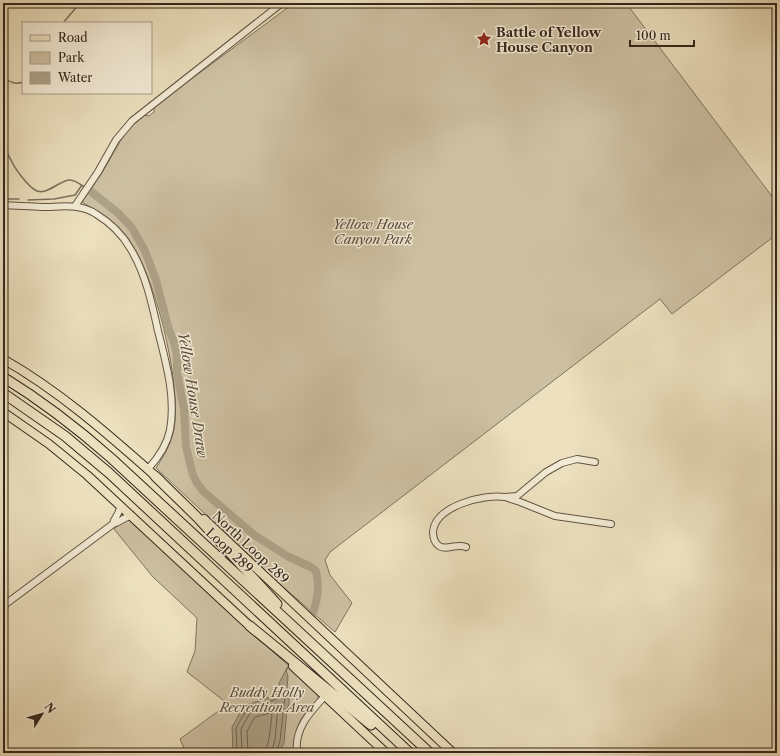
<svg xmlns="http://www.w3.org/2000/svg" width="780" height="756" viewBox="0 0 780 756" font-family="'Libre Caslon Text',serif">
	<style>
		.green { fill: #cdc0a2; stroke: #80735e }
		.water { fill: #ada187; stroke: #7d705c }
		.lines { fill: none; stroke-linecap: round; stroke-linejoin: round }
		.shore { stroke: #706451; stroke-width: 1 }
		.stream { stroke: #7d705c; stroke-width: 1.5 }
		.river { stroke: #ada187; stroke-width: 8 }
		.minor-casing { stroke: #625444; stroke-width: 8 }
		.major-casing { stroke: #34261b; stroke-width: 10 }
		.highway-casing { stroke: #34261b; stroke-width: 11 }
		.minor { stroke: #f3ebd5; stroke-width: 6 }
		.major { stroke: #ece0be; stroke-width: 8 }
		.highway { stroke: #ece0be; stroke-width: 9 }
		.labels { text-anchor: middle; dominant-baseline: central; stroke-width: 3; stroke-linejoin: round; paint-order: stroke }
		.poi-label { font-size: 13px; font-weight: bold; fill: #34261b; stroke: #f3ebd5; text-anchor: start }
		.park-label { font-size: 13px; font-style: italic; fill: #5a4c3d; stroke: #f3ebd5 }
		.street-label { font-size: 13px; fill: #34261b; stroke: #f3ebd5 }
		.water-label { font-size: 14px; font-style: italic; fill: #584b3b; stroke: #f3ebd5 }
	</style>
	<rect width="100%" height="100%" fill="#ece0be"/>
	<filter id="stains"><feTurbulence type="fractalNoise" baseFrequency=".005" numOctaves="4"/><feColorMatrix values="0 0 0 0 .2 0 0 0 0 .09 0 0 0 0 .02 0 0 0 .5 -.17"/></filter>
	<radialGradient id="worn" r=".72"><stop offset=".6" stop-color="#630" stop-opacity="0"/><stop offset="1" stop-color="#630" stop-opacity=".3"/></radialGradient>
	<path class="green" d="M294 3H626L777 203V234L672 314 660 299 330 552 325 560 330 575 352 603 335 632 282 586 156 468C164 456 171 444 174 429 182 385 155 272 127 237 115 222 99 212 82 202 89 192 96 182 103 171 117 148 121 134 144 115L149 116 154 112V108L156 105Z
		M129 519 318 693V699C300 717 294 727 294 753H186L180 739 228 704 187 672 195 651 197 618 153 577 114 529 124 520Z"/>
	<path class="water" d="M286 670 288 677 287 687 289 693V704L287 709 284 743 279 753H233L232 727 244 706 273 696 280 691 279 683Z"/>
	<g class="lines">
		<path class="shore" d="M237 753 236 728 247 709 274 700 283 694 285 696 280 741 276 753
			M242 753 241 729 250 713 277 704 278 706 275 740 271 753
			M248 753 247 731 255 717 270 713 272 715 269 739 265 753"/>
		<path class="stream" d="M63 23 80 3
			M3 77C10 82 15 85 23 82
			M3 147C7 151 8 155 11 160 15 169 27 185 35 190 46 197 59 180 70 180 75 180 80 184 84 187
			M3 199H19
			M28 200 54 199 75 195 82 185
			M286 670 288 667"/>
		<path class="river" d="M89 190 118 213 132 228 145 251 156 280 169 330 174 342 177 355V373L184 409 186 447 193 475 197 483 204 492 253 534 287 556 311 567 316 571C320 587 318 600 312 615"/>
		<g class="minor-casing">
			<path id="minor" d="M3 205C16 206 29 206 42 207 61 207 79 203 96 214 109 222 122 234 130 248 145 272 152 303 158 331 166 363 176 397 170 430 167 445 158 458 148 469
				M75 206 98 172 116 140 132 121 282 3
				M595 462 577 459 562 463 546 472 517 496 505 497 520 502 555 516 611 524
				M113 524C114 516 120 516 120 505
				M466 547C457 543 446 551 439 546 435 543 433 537 433 532 435 506 483 494 505 497
				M3 606 113 524 116 523 131 515
				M297 753C294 729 310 712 325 696"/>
		</g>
		<g class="major-casing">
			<path id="major" d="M3 359C61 392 110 436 160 480
				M3 412 49 444 87 475 254 630
				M204 519 453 753
				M293 666 386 753"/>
		</g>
		<g class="highway-casing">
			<path id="highway" d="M3 377C42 401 77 428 111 458L430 753
				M3 393 65 436 109 473 410 753
				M155 476 197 517 277 604
				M250 626 371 725"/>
		</g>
		<use href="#minor" class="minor"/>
		<use href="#major" class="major"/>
		<use href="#highway" class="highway"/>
	</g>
	<defs>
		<g id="sight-bare" transform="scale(1.2)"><path d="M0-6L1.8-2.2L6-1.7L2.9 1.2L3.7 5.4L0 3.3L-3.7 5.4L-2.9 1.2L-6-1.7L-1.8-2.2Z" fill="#8f2418" stroke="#f3ebd5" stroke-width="2.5" paint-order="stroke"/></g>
	</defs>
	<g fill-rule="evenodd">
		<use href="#sight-bare" x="484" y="39"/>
	</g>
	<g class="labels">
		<g class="poi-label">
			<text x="496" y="32">Battle of Yellow<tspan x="496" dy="15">House Canyon</tspan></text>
		</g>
		<g class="park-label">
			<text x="373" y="224">Yellow House<tspan x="373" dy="15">Canyon Park</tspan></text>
			<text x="267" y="692">Buddy Holly<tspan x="267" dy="15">Recreation Area</tspan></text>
		</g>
		<g class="street-label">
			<text transform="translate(251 547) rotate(43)">North Loop 289</text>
			<text transform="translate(230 550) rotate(43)">Loop 289</text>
		</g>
		<g class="water-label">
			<text transform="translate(193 395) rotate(81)">Yellow House Draw</text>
		</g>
	</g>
	<rect width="780" height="756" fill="none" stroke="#ece0be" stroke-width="16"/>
	<rect x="4" y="4" width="772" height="748" fill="none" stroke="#34261b" stroke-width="2"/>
	<rect x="8" y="8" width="764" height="740" fill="none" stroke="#34261b"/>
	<rect x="22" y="22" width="130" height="72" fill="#f3ebd5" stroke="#a79c8b"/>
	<rect x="30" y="35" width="20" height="6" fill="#ece0be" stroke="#a79c8b"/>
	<text x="58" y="42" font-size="12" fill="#34261b">Road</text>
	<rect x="30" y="52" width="20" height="12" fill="#cdc0a2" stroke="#a79c8b"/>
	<text x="58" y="62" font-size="12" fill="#34261b">Park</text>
	<rect x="30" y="72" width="20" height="12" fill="#ada187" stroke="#a79c8b"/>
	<text x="58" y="82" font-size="12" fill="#34261b">Water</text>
	<g transform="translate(42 714) rotate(53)" stroke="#f3ebd5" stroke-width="3" paint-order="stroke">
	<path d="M0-3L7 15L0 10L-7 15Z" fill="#34261b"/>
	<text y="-6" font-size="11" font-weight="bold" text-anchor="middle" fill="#34261b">N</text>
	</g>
	<path d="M630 40v6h64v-6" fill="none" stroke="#34261b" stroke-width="2"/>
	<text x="636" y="40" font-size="12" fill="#34261b" stroke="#f3ebd5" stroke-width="3" paint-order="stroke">100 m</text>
	<rect width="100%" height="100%" filter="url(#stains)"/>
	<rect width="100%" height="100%" fill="url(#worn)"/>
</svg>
